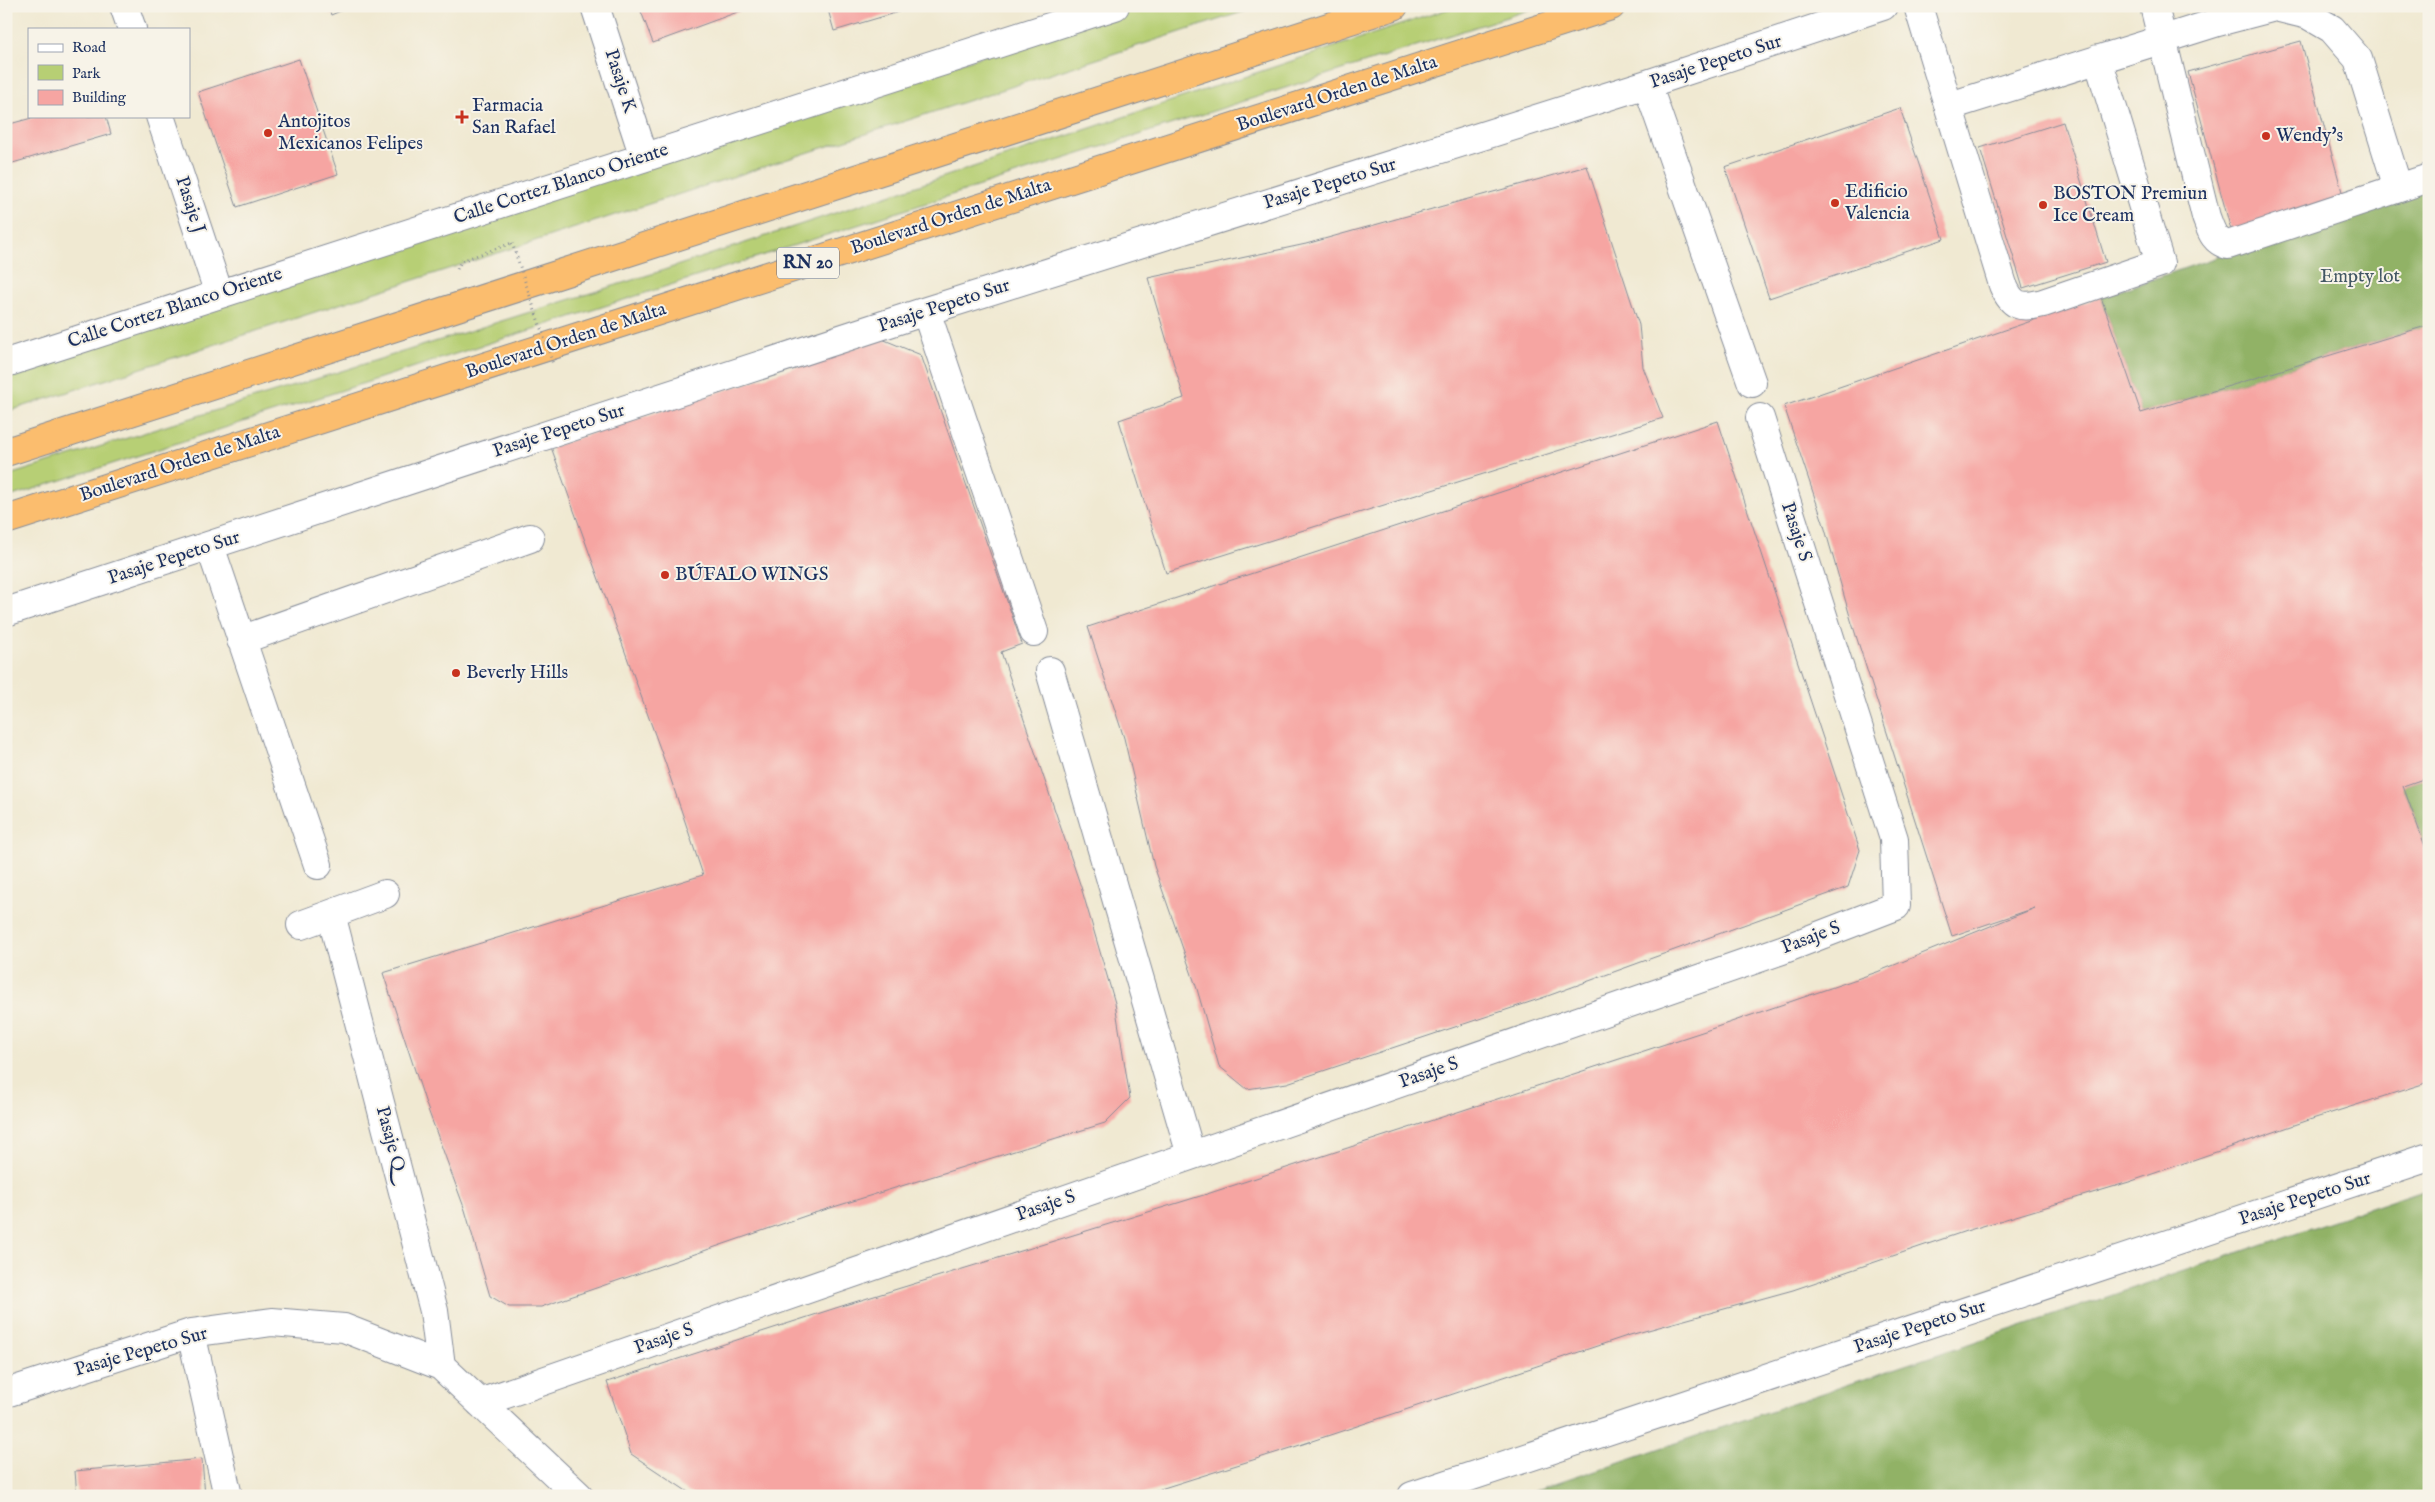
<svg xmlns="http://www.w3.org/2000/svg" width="2435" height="1502" viewBox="0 0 2435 1502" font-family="'IM FELL English',serif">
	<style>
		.green { fill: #b7cf74; stroke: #697f69 }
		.forest { fill: #91b266; stroke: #567062 }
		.building { fill: #f6a5a2 }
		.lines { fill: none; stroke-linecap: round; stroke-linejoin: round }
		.minor-casing { stroke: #868c98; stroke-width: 30 }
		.highway-casing { stroke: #868c98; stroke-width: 30 }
		.path { stroke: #868c98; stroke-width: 3; stroke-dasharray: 1 4; stroke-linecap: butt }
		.minor { stroke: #fff; stroke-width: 28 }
		.highway { stroke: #fbbd6e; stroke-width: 28 }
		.path-bridge { stroke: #868c98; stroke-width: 3; stroke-dasharray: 1 4; stroke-linecap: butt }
		.poi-dot { fill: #c8321e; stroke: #f7f3e8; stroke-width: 2 }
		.labels { text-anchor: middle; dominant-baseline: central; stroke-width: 4; stroke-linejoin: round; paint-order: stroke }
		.shield { fill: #f7f3e8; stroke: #5d6a87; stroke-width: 1 }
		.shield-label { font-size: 18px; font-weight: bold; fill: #1b2f5e }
		.street-label { font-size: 19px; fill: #1b2f5e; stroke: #f7f3e8 }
		.poi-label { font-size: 19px; fill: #1b2f5e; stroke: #f7f3e8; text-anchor: start }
		.park-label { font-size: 19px; fill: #425764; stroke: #f7f3e8 }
	</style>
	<rect width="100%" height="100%" fill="#f7f3e8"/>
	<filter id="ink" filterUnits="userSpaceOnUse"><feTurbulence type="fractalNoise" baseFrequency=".02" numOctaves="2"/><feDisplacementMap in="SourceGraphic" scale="10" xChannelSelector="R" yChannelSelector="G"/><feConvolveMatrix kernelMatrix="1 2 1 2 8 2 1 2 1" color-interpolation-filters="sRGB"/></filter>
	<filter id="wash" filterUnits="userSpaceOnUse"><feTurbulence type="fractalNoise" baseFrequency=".0096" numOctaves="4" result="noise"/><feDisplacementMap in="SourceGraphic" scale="20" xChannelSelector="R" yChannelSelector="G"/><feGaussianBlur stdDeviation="1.12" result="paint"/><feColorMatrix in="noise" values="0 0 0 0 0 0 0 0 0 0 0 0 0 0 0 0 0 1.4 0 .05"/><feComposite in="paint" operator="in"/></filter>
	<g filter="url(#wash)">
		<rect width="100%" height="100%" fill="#f0e9d2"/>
		<path class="green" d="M1137 6H1261L6 412V372Z
			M1457 6H1541L6 498V476L658 272Z"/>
		<path class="forest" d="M2429 184V325L2141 413 2101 297Z
			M2429 777V857L2403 786Z
			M2429 1188V1496H1519Z"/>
		<g id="blocks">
			<path class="building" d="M328 6H352L331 15Z
				M639 6H754L653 43Z
				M827 6H914L915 7 834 31Z
				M2301 41 2344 199 2231 230 2188 72Z
				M299 59 338 174 237 207 198 92Z
				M1900 108 1944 239 1769 298 1725 167Z
				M39 116H106L111 134 6 165V125Z
				M2063 122 2106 262 2023 288 1980 148Z
				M1587 166 1639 325 1643 367 1663 418 1166 573 1119 420 1184 398 1148 278 1306 244Z
				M2101 297 2141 413 2429 325V777L2403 786 2429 857V1082L2309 1120 2129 1182 1966 1231 1793 1290 1630 1335 1291 1448 1138 1496H694L631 1454 607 1382 845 1305 1207 1194 1705 1031 1877 972 2035 908 1952 936 1851 620 1823 522 1784 406Z
				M882 339 921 355 1022 644 1001 652 1081 887 1115 1003 1130 1098 1105 1123 811 1214 541 1307H509L490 1296 465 1210 426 1104 383 973 703 875 666 765 551 447Z
				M1718 421 1860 850 1848 887 1542 998 1287 1083 1247 1089 1219 1066 1197 989 1154 866 1124 738 1088 627Z
				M202 1459 205 1496H77L75 1471Z"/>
		</g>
	</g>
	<g filter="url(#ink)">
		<use href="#blocks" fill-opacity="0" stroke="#868c98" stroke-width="1"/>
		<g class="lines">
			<g class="minor-casing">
				<path id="minor" d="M124 6 132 29
					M595 6 644 157
					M1918 6 2003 285C2012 306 2020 309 2043 303L2160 263 2098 59
					M2154 6 2206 217C2211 230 2213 241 2228 245L2429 178
					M1647 84 1752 383
					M1950 106 2218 22 2275 7 2308 15 2332 29 2358 59 2398 188
					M160 116 219 294
					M926 311 1034 632
					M6 363 1115 6
					M210 546 318 865
					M6 612 926 311 1647 84 1883 6
					M241 640 530 538
					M1050 671 1191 1155
					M385 894 331 914 434 1311 441 1366
					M301 925 331 914
					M191 1333 228 1496
					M6 1393 191 1333 272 1322 344 1328 441 1366 579 1496
					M480 1403 1782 950 1896 906 1894 839 1760 418
					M1412 1496 2429 1157"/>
			</g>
			<g class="highway-casing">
				<path id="highway" d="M6 452 1394 6
					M6 520 1611 6"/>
			</g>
			<path class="path" d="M457 269 461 261 512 243"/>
			<use href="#minor" class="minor"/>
			<use href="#highway" class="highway"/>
			<path class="path-bridge" d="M512 243 553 364"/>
		</g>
	</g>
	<g class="poi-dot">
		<path d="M459.5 109.5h5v5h5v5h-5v5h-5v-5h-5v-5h5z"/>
		<circle cx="268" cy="133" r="5"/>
		<circle cx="2266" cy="136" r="5"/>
		<circle cx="1835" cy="203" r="5"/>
		<circle cx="2043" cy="205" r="5"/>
		<circle cx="665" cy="575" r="5"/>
		<circle cx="456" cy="673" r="5"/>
	</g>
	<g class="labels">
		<rect class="shield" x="777" y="247.5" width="62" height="31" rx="4"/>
		<g class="shield-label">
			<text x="808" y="263">RN 20</text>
		</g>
		<g class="street-label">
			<text transform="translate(1716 62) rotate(-18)">Pasaje Pepeto Sur</text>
			<text transform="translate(620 81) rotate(72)">Pasaje K</text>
			<text transform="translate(1337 94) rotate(-18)">Boulevard Orden de Malta</text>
			<text transform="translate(561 184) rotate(-18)">Calle Cortez Blanco Oriente</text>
			<text transform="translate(1330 184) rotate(-17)">Pasaje Pepeto Sur</text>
			<text transform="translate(190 205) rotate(72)">Pasaje J</text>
			<text transform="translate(951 217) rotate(-18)">Boulevard Orden de Malta</text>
			<text transform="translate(944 306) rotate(-18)">Pasaje Pepeto Sur</text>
			<text transform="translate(175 308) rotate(-18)">Calle Cortez Blanco Oriente</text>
			<text transform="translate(566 341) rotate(-18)">Boulevard Orden de Malta</text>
			<text transform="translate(559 431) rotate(-18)">Pasaje Pepeto Sur</text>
			<text transform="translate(180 464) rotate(-18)">Boulevard Orden de Malta</text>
			<text transform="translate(1796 532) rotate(72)">Pasaje S</text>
			<text transform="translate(174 558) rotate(-18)">Pasaje Pepeto Sur</text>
			<text transform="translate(1811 938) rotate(-21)">Pasaje S</text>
			<text transform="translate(1429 1073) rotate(-19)">Pasaje S</text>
			<text transform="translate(390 1139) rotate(75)">Pasaje Q</text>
			<text transform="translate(2305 1199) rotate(-18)">Pasaje Pepeto Sur</text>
			<text transform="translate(1046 1206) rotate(-19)">Pasaje S</text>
			<text transform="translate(1920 1327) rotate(-18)">Pasaje Pepeto Sur</text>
			<text transform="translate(664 1339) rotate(-19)">Pasaje S</text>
			<text transform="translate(141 1352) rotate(-16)">Pasaje Pepeto Sur</text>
		</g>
		<g class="poi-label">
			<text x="472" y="106">Farmacia<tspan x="472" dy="22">San Rafael</tspan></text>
			<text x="278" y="122">Antojitos<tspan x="278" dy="22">Mexicanos Felipes</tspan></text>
			<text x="2276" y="136">Wendy's</text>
			<text x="1845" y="192">Edificio<tspan x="1845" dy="22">Valencia</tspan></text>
			<text x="2053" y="194">BOSTON Premiun<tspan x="2053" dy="22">Ice Cream</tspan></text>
			<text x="675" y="575">BÚFALO WINGS</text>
			<text x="466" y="673">Beverly Hills</text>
		</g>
		<g class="park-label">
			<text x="2360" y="277">Empty lot</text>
		</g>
	</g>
	<rect width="2435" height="1502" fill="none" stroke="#f7f3e8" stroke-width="25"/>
	<rect x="28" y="28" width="162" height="90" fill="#f7f3e8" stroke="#9fa5b1"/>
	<rect x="38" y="44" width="25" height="8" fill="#ffffff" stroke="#9fa5b1"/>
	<text x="72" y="52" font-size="15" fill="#1b2f5e">Road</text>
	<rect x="38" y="65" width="25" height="15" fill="#b7cf74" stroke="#9fa5b1"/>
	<text x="72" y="78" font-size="15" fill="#1b2f5e">Park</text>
	<rect x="38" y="90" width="25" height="15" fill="#f6a5a2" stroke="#9fa5b1"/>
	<text x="72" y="102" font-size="15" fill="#1b2f5e">Building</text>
</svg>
